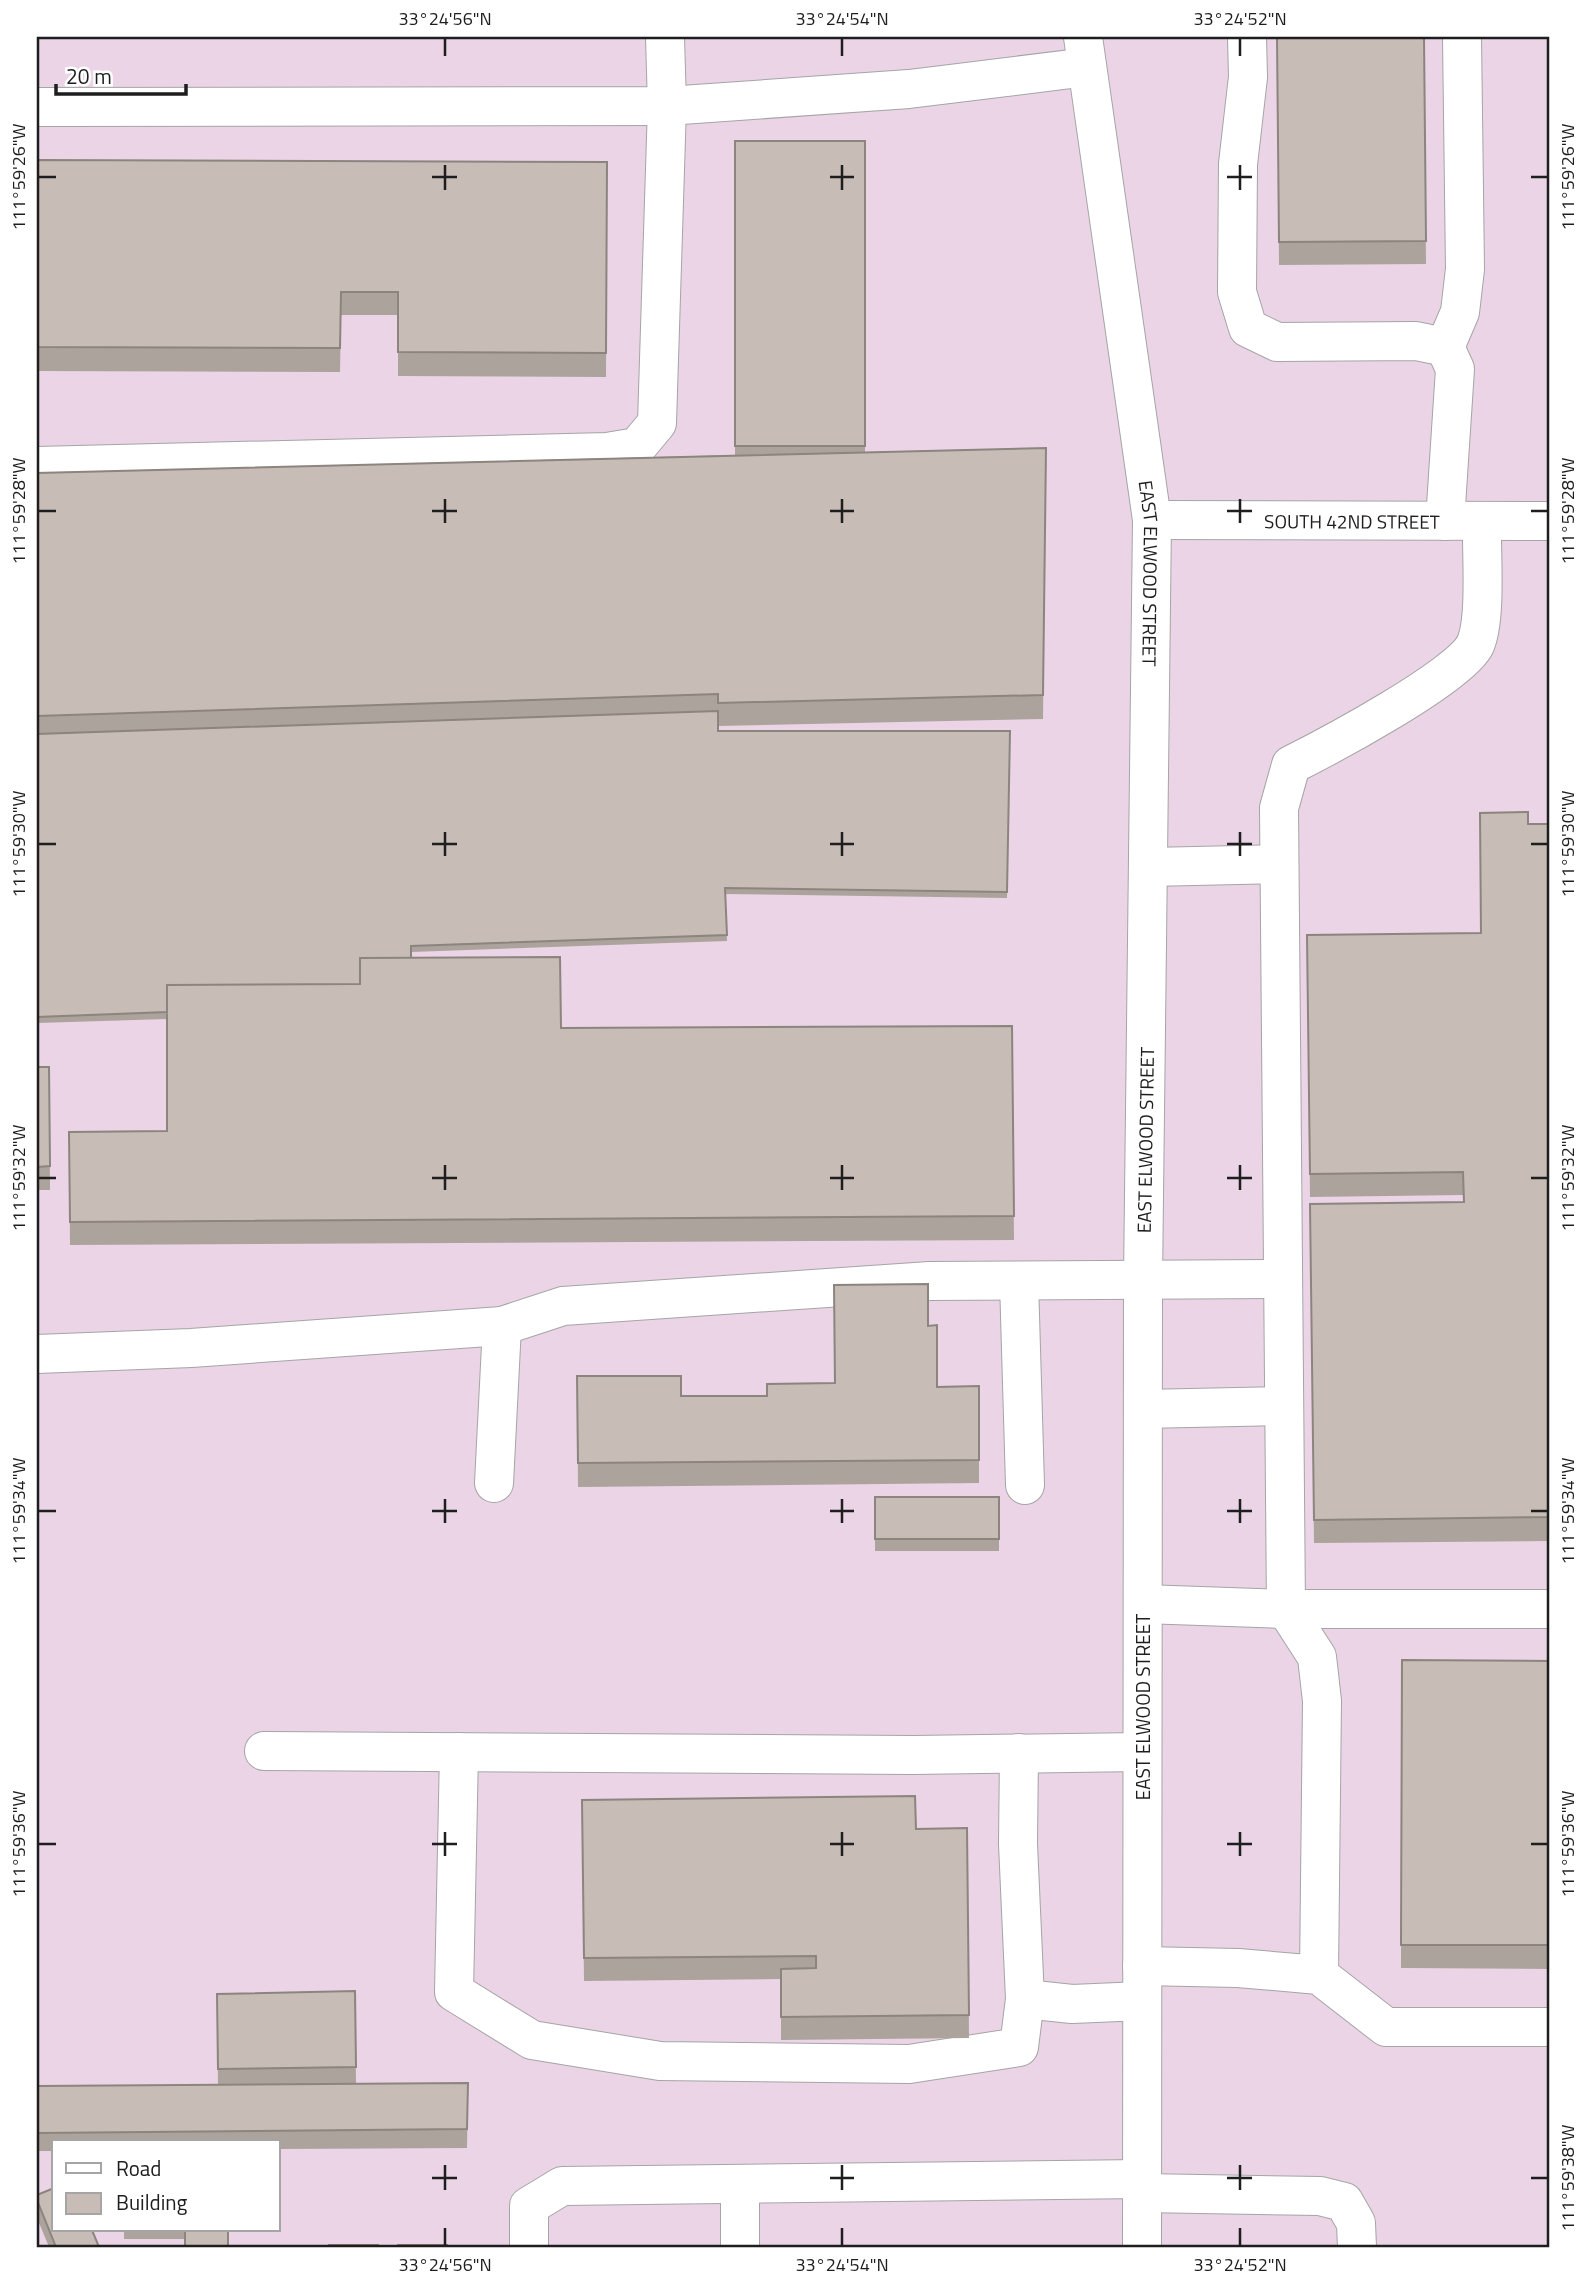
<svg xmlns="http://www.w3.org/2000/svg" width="1587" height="2284" viewBox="0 0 1587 2284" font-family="'Titillium Web',sans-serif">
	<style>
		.industrial { fill: #ead4e6; fill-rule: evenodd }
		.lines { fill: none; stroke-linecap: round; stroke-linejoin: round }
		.minor-casing { stroke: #a5a5a5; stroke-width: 40 }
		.minor { stroke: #fff; stroke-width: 38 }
		.wall { fill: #aca39d }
		.building { fill: #c8bdb6; stroke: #8c847f; stroke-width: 2 }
		.ticks { fill: none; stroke: #1e1e1e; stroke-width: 2.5 }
		.labels { text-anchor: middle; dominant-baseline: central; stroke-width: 5; stroke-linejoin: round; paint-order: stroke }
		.street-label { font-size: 19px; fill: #1e1e1e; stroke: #fff }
		.neatline { fill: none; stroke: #1e1e1e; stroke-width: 2.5 }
		.ticks-label { font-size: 18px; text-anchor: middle; fill: #1e1e1e }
	</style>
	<rect width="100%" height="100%" fill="#f0ebe3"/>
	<path class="industrial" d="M37 37H1550V2247H37ZM54 2142H278V2230H54Z"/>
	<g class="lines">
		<g class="minor-casing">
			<g id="minor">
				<path id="s1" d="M1083 37 1152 520 1143 1280 1142 2247"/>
				<path d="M1247 37 1248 77 1238 164 1237 292 1248 328 1277 342 1416 341 1445 347 1455 369 1445 521"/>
				<path d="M37 107 667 106 909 89 1087 67"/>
				<path d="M1445 347 1460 312 1465 269 1462 37"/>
				<path d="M37 466 607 452 637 447 657 423 667 106 665 37"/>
				<path id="s2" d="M1152 520 1550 521"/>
				<path d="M1150 867 1279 864"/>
				<path d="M1019 1281 1025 1485"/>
				<path d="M37 1354 191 1348 502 1326 563 1306 930 1281 1283 1279"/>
				<path d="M1143 1409 1284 1406"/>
				<path d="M494 1483 502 1326"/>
				<path d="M1143 1604 1286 1609H1550"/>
				<path d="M264 1751 913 1755 1142 1752"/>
				<path d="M459 1752 454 1992 532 2040 660 2061 909 2064 1019 2047 1025 1999"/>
				<path d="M1019 1753 1018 1844 1025 1999 1072 2004 1142 2001"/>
				<path d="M1142 1966 1238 1968 1319 1975 1386 2027H1550"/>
				<path d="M1319 1975 1322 1701 1317 1657 1286 1609 1279 808 1291 765C1327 747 1459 677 1475 645 1487 619 1481 551 1482 521"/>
				<path d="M1142 2193 1320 2196 1344 2202 1356 2223 1357 2247"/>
				<path d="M529 2247V2206L562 2186 1142 2179"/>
				<path d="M740 2247V2184"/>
			</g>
		</g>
		<use href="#minor" class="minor"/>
	</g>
	<path class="wall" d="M1277 37H1424L1426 264 1279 265Z
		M735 141H865V452L1046 448 1043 719 718 726V731H1010L1007 898 725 894 727 941 411 952V958L561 1028 1012 1026 1014 1240 70 1245 69 1132 167 1131V1019L37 1023V473L735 455Z
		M37 160 607 162 606 377 398 376V315H341L340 372 37 371Z
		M1528 824H1550V1541L1314 1543 1310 1204 1463 1202V1195L1310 1197 1307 935 1481 933Z
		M37 1067H49L50 1190H37Z
		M928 1326 937 1387 979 1386V1483L578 1487 577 1376 681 1396H767L835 1383Z
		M875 1497H999V1551H875Z
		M1402 1660 1550 1661V1969L1401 1968Z
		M582 1800 916 1829 967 1828 969 2038 781 2040V1979L584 1981Z
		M355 1991 356 2084 468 2083 467 2148 278 2149V2142H54V2151H37V2086L218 2085 217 1994Z
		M37 2195 99 2247H49L37 2218Z
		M124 2230H228L185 2239H124Z"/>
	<path class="building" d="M1277 37H1424L1426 241 1279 242Z
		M735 141H865V446H735Z
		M37 160 607 162 606 353 398 352V292H341L340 348 37 347Z
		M1046 448 1043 695 718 703V694L37 716V473Z
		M718 711V731H1010L1007 892 725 888 727 935 411 946V958H360V984L167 985V1012L37 1017V734Z
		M1528 812V824H1550V1517L1314 1520 1310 1204 1464 1202 1463 1172 1310 1174 1307 935 1481 933 1480 813Z
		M560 957 561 1028 1012 1026 1014 1216 70 1222 69 1132 167 1131V985L360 984V958Z
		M37 1067H49L50 1166 37 1167Z
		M928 1284V1326L937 1325V1387L979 1386V1460L578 1463 577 1376H681V1396H767V1384L835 1383 834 1285Z
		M875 1497H999V1539H875Z
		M1402 1660 1550 1661V1945H1401Z
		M915 1796 916 1829 967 1828 969 2015 781 2017V1969L816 1968V1956L584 1958 582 1800Z
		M355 1991 356 2067 218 2069 217 1994Z
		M468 2083 467 2129 37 2133V2086Z
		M54 2188V2230H92L99 2247H56L37 2200V2195Z
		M185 2230H228V2247H185Z
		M329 2245H378V2247H329Z
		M398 2245H447V2247H398Z
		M257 2246H305V2247H257Z"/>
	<path class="ticks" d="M445 38V56M842 38V56M1240 38V56M445 165V190M842 165V190M1240 165V190M38 177H56M432 177H457M830 177H854M1227 177H1252M1531 177H1548M445 499V523M842 499V523M1240 499V523M38 511H56M432 511H457M830 511H854M1227 511H1252M1531 511H1548M445 832V856M842 832V856M1240 832V856M38 844H56M432 844H457M830 844H854M1227 844H1252M1531 844H1548M445 1165V1190M842 1165V1190M1240 1165V1190M38 1178H56M432 1178H457M830 1178H854M1227 1178H1252M1531 1178H1548M445 1499V1523M842 1499V1523M1240 1499V1523M38 1511H56M432 1511H457M830 1511H854M1227 1511H1252M1531 1511H1548M445 1832V1856M842 1832V1856M1240 1832V1856M38 1844H56M432 1844H457M830 1844H854M1227 1844H1252M1531 1844H1548M445 2165V2190M842 2165V2190M1240 2165V2190M432 2178H457M830 2178H854M1227 2178H1252M1531 2178H1548M445 2228V2246M842 2228V2246M1240 2228V2246"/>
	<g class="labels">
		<g class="street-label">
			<text stroke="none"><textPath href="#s2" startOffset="200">SOUTH 42ND STREET</textPath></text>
			<text stroke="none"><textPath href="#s1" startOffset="541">EAST ELWOOD STREET</textPath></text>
			<text transform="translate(1145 1140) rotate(-89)">EAST ELWOOD STREET</text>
			<text transform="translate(1142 1707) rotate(-90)">EAST ELWOOD STREET</text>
		</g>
	</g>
	<rect width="1587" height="2284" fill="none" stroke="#ffffff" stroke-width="77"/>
	<rect x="52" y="2140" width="228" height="91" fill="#ffffff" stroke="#a5a5a5" stroke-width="2"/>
	<rect x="66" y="2163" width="35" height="10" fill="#ffffff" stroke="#a5a5a5" stroke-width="2"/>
	<text x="116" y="2176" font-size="21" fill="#1e1e1e">Road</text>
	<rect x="66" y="2193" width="35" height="21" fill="#c8bdb6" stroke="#a5a5a5" stroke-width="2"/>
	<text x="116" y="2210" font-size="21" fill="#1e1e1e">Building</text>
	<path d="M56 84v10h130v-10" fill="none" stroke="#1e1e1e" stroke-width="3.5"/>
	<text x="66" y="84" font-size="21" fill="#1e1e1e" stroke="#ffffff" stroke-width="5" paint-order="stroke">20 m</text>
	<rect x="38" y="38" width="1510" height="2208" class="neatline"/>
	<g class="ticks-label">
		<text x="445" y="25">33°24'56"N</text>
		<text x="842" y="25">33°24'54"N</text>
		<text x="1240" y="25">33°24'52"N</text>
		<text transform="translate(1568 177) rotate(-90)" y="6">111°59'26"W</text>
		<text transform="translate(19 177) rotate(-90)" y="6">111°59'26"W</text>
		<text transform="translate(1568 511) rotate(-90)" y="6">111°59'28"W</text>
		<text transform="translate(19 511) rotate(-90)" y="6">111°59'28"W</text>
		<text transform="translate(1568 844) rotate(-90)" y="6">111°59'30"W</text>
		<text transform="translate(19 844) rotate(-90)" y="6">111°59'30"W</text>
		<text transform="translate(1568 1178) rotate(-90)" y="6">111°59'32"W</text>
		<text transform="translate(19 1178) rotate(-90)" y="6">111°59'32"W</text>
		<text transform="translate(1568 1511) rotate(-90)" y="6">111°59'34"W</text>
		<text transform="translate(19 1511) rotate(-90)" y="6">111°59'34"W</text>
		<text transform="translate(1568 1844) rotate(-90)" y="6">111°59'36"W</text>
		<text transform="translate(19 1844) rotate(-90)" y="6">111°59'36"W</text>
		<text transform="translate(1568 2178) rotate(-90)" y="6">111°59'38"W</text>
		<text x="445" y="2271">33°24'56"N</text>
		<text x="842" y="2271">33°24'54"N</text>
		<text x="1240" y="2271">33°24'52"N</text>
	</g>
</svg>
